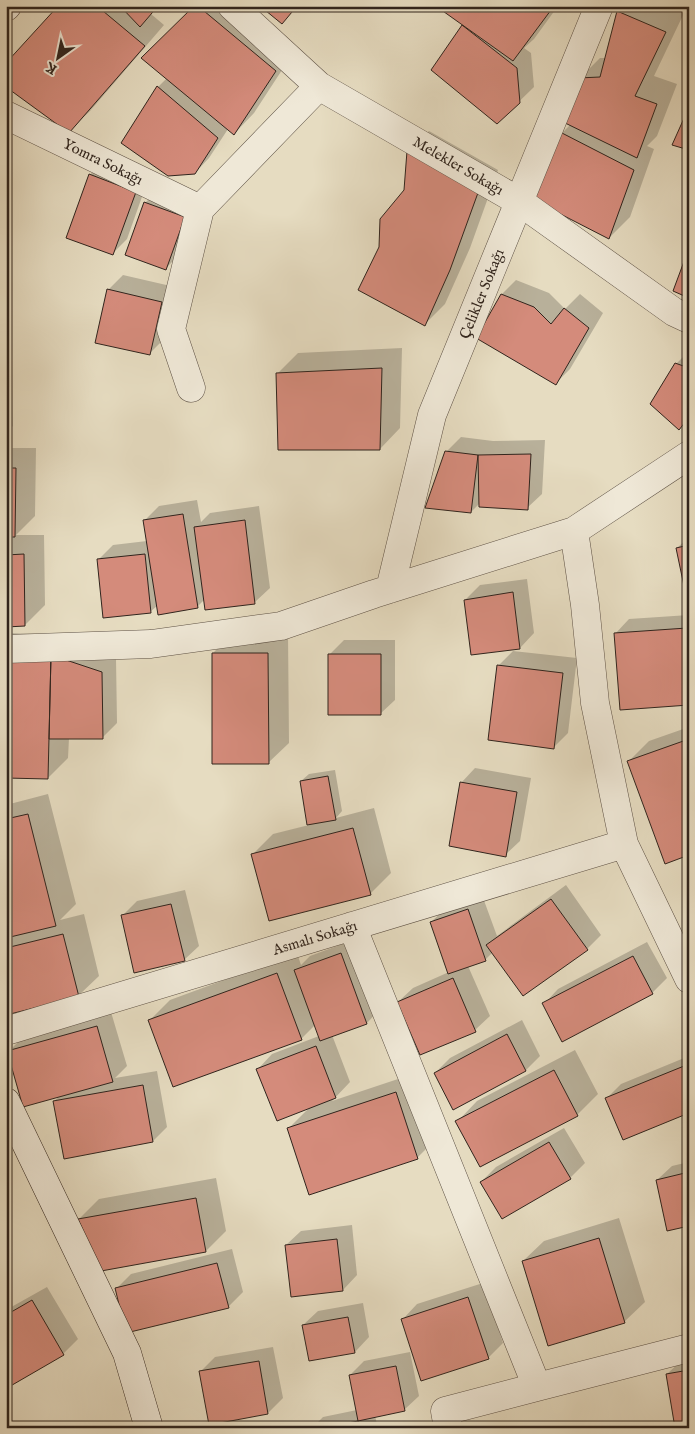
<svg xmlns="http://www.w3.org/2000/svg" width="695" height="1434" viewBox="0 0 695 1434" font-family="'IM FELL English',serif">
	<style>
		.shadow { fill: #0003 }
		.building { fill: #d48b7b; stroke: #30241d }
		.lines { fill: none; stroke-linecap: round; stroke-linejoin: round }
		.street-casing { stroke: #5e5246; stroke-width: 29 }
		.secondary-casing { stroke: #30241d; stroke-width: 29 }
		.street { stroke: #efe8d7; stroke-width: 28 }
		.secondary { stroke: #efe8d7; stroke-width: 28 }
		.labels { text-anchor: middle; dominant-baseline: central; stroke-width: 4.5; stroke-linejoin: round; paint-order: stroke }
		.street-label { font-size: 15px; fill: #30241d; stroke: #efe8d7 }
	</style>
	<rect width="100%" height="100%" fill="#e6dcc1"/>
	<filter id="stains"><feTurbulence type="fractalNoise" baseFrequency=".004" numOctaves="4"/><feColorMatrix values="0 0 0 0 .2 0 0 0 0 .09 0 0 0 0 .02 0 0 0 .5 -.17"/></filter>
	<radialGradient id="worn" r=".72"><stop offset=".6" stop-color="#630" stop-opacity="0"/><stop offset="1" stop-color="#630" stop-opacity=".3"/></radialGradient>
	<path class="shadow" d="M59 6H158L151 14 164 25 90 111 69 131Z
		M195 6H243L295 50 254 113 234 134 228 129 209 158 195 173 123 142 158 87 167 78Z
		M443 6H558L534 39 524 48 531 53 534 87 497 123 463 26 464 25Z
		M623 6H674L685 11 654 76 677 84 657 136 647 146 654 149 630 217 609 238 562 133 571 124 579 79 600 58H606L618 11Z
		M429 131 498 170 470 248 445 304 425 324 405 191 408 151Z
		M104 160 149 177 127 239 112 254 90 175Z
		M160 188 199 203 180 254 166 268 145 203Z
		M123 275 175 287 164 339 149 354 108 290Z
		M516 280 549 293 565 309 580 294 603 313 570 369 556 383 502 294Z
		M6 315H11L13 426 6 432Z
		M402 348 400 428 380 449 277 374 298 353Z
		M689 351V418L679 428 676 364Z
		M461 437 493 441 545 440 542 494 527 508 480 503 471 512 446 452Z
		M6 448H36L35 516 16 535H44L45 605 25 625H6Z
		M197 500 201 522 210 513 259 506 270 588 255 602 206 608 205 599 197 607 158 605 150 612 99 559 113 545 147 541 144 521 159 506Z
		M689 537V603L677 548Z
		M527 579 534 633 520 648 465 600 480 585Z
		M689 615V704L615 634 629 619Z
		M6 633 71 635 116 658 117 723 103 737 69 738 68 758 48 778 6 777Z
		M233 633H288L289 743 268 763 213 653Z
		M344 640H395V700L380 714 330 654Z
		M513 651 577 658 568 733 554 747 489 739 499 665Z
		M689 727V854L629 761 649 741Z
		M475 768 531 778 520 841 505 855 461 783Z
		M335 770 342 811 336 818 374 808 391 873 370 894 253 854 273 834 309 825 301 781 309 774Z
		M48 794 76 904 60 920 84 914 99 976 78 996 6 1014V805Z
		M566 885 601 935 587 949 493 952 485 960 468 966 490 1016 475 1030 398 1002 413 988 449 972 431 922 446 908 482 895 497 936Z
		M185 890 199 946 184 960 122 916 137 901Z
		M356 939 381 1008 367 1023 332 1035 350 1082 332 1101 416 1073 438 1137 417 1158 288 1129 310 1107 258 1069 272 1054 319 1036 315 1025 301 1039 150 1020 170 1000 297 953 301 965 310 956Z
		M647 942 667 978 652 993 544 1004 558 989Z
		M111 1012 127 1066 115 1078 157 1071 167 1127 153 1141 54 1101 60 1096 9 1051 23 1037Z
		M522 1020 540 1056 526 1070 435 1073 450 1058Z
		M575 1050 598 1094 577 1115 480 1165 457 1122 477 1101Z
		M689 1056V1112L607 1098 621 1084Z
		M564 1128 585 1163 570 1178 481 1182 496 1167Z
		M689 1162V1225L657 1180 672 1166Z
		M216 1178 226 1231 206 1251 79 1219 99 1199Z
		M619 1218 645 1302 624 1322 523 1261 544 1241Z
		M352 1225 357 1275 343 1290 286 1245 301 1231Z
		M232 1249 243 1292 228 1307 117 1288 131 1274Z
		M483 1283 503 1343 488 1358 403 1319 417 1304Z
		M47 1287 78 1339 63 1354 8 1386 6 1384V1310Z
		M363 1303 369 1337 355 1352 303 1325 318 1311Z
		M273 1347 283 1398 268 1413 210 1423 200 1372 215 1357Z
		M410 1352 419 1396 404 1410 375 1416 378 1428H312L323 1417 357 1410 350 1375 364 1361Z
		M689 1358V1428L667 1374 682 1360Z
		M289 1422 290 1428H257Z"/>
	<path class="building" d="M58 6H97L145 46 69 133 6 87V63Z
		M120 6H158L140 27Z
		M194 6H198L276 71 234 135 141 58Z
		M260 6H297L282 24Z
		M442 6H546L551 10 513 61 440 9Z
		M617 11 666 32 635 96 657 104 637 158 561 121 578 78 600 77Z
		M462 25 517 68 520 103 497 124 431 70Z
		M157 86 218 138 195 174 168 176 121 143Z
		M689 103V150L672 145 685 116Z
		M560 132 634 170 609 239 535 201 542 174Z
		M407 151 479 190 450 270 425 326 358 290 379 247 380 219 404 190Z
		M89 174 136 192 113 255 66 238Z
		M144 202 185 217 166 270 125 255Z
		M689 248V298L673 291Z
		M107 289 162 302 150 355 95 343Z
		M501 294 534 307 551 324 564 308 589 328 556 385 476 338Z
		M675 363 689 368V417L679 430 650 404Z
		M382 368 380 450H278L276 373Z
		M445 451 478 455 471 513 425 508Z
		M531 454 528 510 479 507 478 455Z
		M6 468H16L15 537H6Z
		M183 514 198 608 158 615 143 520Z
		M245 520 255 604 205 610 194 527Z
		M689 545V610L676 548Z
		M24 554 25 626 6 627V555Z
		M145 554 151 613 103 618 97 559Z
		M513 592 520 649 471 655 464 600Z
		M687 628 689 655V705L620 710 614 633Z
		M212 653H268L269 764H212Z
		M6 654 51 655 48 779 6 778Z
		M328 654H381V715H328Z
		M51 655 102 672 103 739H49Z
		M497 665 563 673 554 749 488 740Z
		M689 739V855L665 864 627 761Z
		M328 776 336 820 307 825 300 781Z
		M460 782 517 792 506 857 449 846Z
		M28 814 56 926 6 938V819Z
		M353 828 371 895 269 921 251 854Z
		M551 899 588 950 523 996 486 945Z
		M171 904 185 961 134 973 121 915Z
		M468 909 486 961 448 974 430 922Z
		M63 934 79 997 6 1015V948Z
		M341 953 367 1024 320 1041 294 970Z
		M633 956 653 994 562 1042 542 1003Z
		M277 973 302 1040 173 1087 148 1020Z
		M453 978 476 1032 420 1055 397 1002Z
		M97 1026 113 1082 23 1107 7 1051Z
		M507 1034 526 1071 453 1110 434 1073Z
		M316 1046 336 1098 277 1121 256 1069Z
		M689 1064V1113L623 1140 605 1098Z
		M554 1070 578 1116 480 1167 455 1121Z
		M143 1085 153 1142 64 1159 53 1101Z
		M396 1092 418 1159 309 1195 287 1128Z
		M549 1142 571 1179 502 1219 480 1182Z
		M689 1172V1226L667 1231 656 1180Z
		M196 1198 206 1252 101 1271 78 1219Z
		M599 1238 625 1323 548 1346 522 1261Z
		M337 1239 343 1291 291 1297 285 1245Z
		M217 1263 229 1308 126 1333 115 1288Z
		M468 1297 489 1359 421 1381 401 1319Z
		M32 1300 64 1355 7 1388 6 1315Z
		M348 1317 355 1353 309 1361 302 1325Z
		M259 1361 268 1414 209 1425 199 1371Z
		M396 1366 405 1411 358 1421 349 1375Z
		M689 1370V1428H675L666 1374Z
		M358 1421 360 1428H323Z"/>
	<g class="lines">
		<g class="street-casing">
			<path id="street" d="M232 6 319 86 520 202 674 312 689 319
				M6 115 200 209 319 86
				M191 388 171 329 200 209
				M574 531 585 605 595 703 624 844 689 979
				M390 589 432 415 599 6
				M6 649 151 644 281 626 374 594 574 531 689 455
				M352 926 537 1387 689 1348
				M6 1031 624 844
				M448 1428 445 1411 537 1387"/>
		</g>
		<g class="secondary-casing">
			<path id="secondary" d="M6 7 7 6
				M6 1102 127 1353 149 1428"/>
		</g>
		<use href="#street" class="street"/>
		<use href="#secondary" class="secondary"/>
	</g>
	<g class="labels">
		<g class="street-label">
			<text transform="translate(103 162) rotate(26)">Yomra Sokağı</text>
			<text transform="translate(458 166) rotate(30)">Melekler Sokağı</text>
			<text transform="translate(482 294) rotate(-68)">Çelikler Sokağı</text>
			<text transform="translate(315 938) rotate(-17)">Asmalı Sokağı</text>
		</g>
	</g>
	<rect width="695" height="1434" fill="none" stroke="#e6dcc1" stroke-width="25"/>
	<rect x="8" y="8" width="680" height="1419" fill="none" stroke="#30241d" stroke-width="2.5"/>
	<rect x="12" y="12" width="670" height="1409" fill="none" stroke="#30241d"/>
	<g transform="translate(58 58) rotate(213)" stroke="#efe8d7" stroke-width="4" paint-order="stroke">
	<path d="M0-4L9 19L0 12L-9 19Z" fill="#30241d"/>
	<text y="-8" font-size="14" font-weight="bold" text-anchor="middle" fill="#30241d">K</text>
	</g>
	<rect width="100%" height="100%" filter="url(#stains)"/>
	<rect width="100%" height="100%" fill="url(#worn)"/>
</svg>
